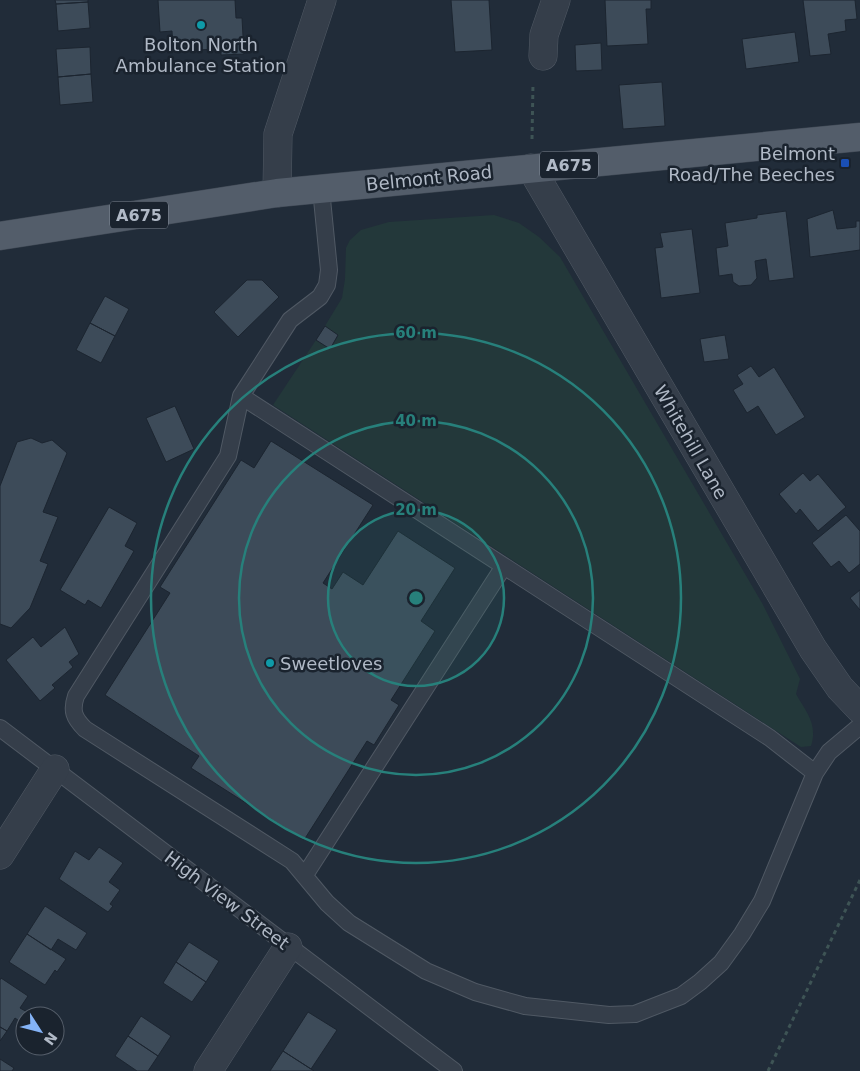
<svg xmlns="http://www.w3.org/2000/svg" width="860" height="1071" viewBox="0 0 860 1071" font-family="'DejaVu Sans',sans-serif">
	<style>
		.green { fill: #23383a }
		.building { fill: #3d4b59; stroke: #1c2530 }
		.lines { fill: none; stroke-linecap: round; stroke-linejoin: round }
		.lane-casing { stroke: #505964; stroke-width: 18 }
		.street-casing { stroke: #505964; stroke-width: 29 }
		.primary-casing { stroke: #3e4753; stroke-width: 29 }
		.path { stroke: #3e5455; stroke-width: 3; stroke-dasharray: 4 4; stroke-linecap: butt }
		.lane { stroke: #353e4a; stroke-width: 16 }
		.street { stroke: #353e4a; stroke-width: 28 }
		.primary { stroke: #535d6a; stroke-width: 28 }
		.ring { fill: none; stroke: #27807b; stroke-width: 2.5 }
		.culture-dot { fill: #0f9aa8; stroke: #1a232e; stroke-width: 2 }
		.transit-dot { fill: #1a4fb4; stroke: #1a232e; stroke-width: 2 }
		.labels { text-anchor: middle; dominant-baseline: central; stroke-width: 5; stroke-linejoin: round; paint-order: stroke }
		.shield { fill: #1a232e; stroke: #838c98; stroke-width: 1 }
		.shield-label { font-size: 16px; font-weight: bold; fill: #b0b9c6 }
		.poi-label { font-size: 18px; fill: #b0b9c6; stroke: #1a232e }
		.street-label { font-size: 18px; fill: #b0b9c6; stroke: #1a232e }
		.centre { fill: #27807b; stroke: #1a232e; stroke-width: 2.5 }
		.ring-label { font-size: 15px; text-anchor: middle; font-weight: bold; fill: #27807b; stroke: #1a232e; stroke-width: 5; stroke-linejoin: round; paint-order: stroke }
	</style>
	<rect width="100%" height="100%" fill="#212c39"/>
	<path class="green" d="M494 215 519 223 539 237 560 257 762 603 800 679 796 694C806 712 818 724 811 746L801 747 273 405 316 340 330 349 338 336 325 326 342 298 345 279 346 248 350 240 361 230 389 222Z"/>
	<path class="building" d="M55 0H88V2L56 4Z
		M158 0H235L236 18H242L244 54 221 55V49L173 51 172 31 160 32Z
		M451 0H489L492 50 455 52Z
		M605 0H651V9H646L648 44 607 46Z
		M803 0H855L857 19 845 20 846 31 828 34 831 54 810 56Z
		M88 2 90 28 58 31 56 4Z
		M795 32 799 62 746 69 742 39Z
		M601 43 602 70 576 71 575 45Z
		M90 47 91 74 58 77 56 49Z
		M91 74 93 102 60 105 58 77Z
		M662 82 665 126 623 129 619 85Z
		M833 210 837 229 856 227V221H860V250L810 257 807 219Z
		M786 211 794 278 769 281 766 259 755 261 757 278 751 285 739 286 733 282 732 274 719 276 716 248 728 246 725 223 757 218V215Z
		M692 229 700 293 661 298 655 248 663 247 660 233Z
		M247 280H262L279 297 238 337 214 312Z
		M105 296 129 309 115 336 90 323Z
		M90 323 115 336 101 363 76 350Z
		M325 326 338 335 330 349 316 340Z
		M725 335 729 359 704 362 700 339Z
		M751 366 759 377 774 367 805 417 776 435 758 406 747 413 733 390 743 384 737 375Z
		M175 406 194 449 166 462 146 418Z
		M31 438 42 443 52 440 67 453 43 512 58 517 40 561 48 564 30 608 11 628 0 624V486L17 442Z
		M271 441 373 505 323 583 332 589 343 572 363 585 398 531 455 568 421 621 435 631 391 700 399 705 374 745 367 741 304 840 191 768 199 756 105 695 170 593 160 587 241 460 254 468Z
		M803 473 810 481 818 474 846 507 818 531 800 509 796 514 779 494Z
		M109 507 137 523 125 546 134 551 101 608 88 600 85 605 60 590Z
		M846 515 860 531V564L849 573 839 561 831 567 812 543Z
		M860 590V610L850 598Z
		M65 627 79 654 69 662 73 667 52 685 55 688 40 701 6 660 33 637 41 647Z
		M99 847 123 863 109 882 120 890 110 904 113 906 108 912 59 879 75 851 89 860Z
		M45 906 87 933 76 950 58 939 51 950 27 934Z
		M27 934 66 959 57 972 55 970 45 985 9 962Z
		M189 942 219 961 206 982 176 962Z
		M176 962 206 982 192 1002 163 983Z
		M1 978 28 996 20 1008 29 1013 25 1016 22 1023 15 1018 7 1031 0 1027V980Z
		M308 1012 337 1030 311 1069 283 1051Z
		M141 1016 171 1036 158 1056 128 1036Z
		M0 1027 7 1031 0 1041Z
		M128 1036 158 1056 148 1071H137L115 1056Z
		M283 1051 311 1069 314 1071H270Z
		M0 1059 14 1068 12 1071H0Z"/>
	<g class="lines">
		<g class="lane-casing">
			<path id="lane" d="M321 189 329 270 327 285 320 297 290 320 241 396 228 456 76 696C71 711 74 718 85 729L292 861 327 903 349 923 426 971 475 992 525 1006 609 1015 635 1014 681 996 700 982 721 963 742 934 762 901 815 773 829 752 860 726
				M241 396 770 738 815 773
				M0 728 454 1071
				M305 875 504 566"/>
		</g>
		<g class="street-casing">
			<path id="street" d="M543 56 544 35 556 0
				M531 168 813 649 840 688 860 709
				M277 193 278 134 322 0
				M0 855 55 769
				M208 1071 288 947"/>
		</g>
		<g class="primary-casing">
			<path id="primary" d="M0 236 277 193 860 137"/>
		</g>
		<path class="path" d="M532 139 533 83
			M768 1071 860 880"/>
		<use href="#lane" class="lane"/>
		<use href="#street" class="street"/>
		<use href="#primary" class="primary"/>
	</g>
	<circle cx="416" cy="598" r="88" fill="#27807b" fill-opacity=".12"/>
	<g class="ring">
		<circle cx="416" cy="598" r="88"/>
		<circle cx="416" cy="598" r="177"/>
		<circle cx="416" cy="598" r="265"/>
	</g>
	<g class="culture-dot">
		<circle cx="201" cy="25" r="5"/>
		<circle cx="270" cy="663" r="5"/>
	</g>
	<rect class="transit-dot" x="840" y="158" width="10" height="10" rx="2.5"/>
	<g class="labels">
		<g class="shield">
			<rect x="540" y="151.5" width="58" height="27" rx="4"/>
			<rect x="110" y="201.5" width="58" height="27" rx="4"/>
		</g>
		<g class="shield-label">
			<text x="569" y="165">A675</text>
			<text x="139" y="215">A675</text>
		</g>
		<g class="poi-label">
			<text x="201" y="44">Bolton North<tspan x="201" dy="21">Ambulance Station</tspan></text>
			<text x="835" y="153" text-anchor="end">Belmont<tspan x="835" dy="21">Road/The Beeches</tspan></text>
			<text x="280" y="663" text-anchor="start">Sweetloves</text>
		</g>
		<g class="street-label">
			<text transform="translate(429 178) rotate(-6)">Belmont Road</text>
			<text transform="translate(691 442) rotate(60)">Whitehill Lane</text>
			<text transform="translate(227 900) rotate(37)">High View Street</text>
		</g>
	</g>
	<circle cx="416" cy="598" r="8" class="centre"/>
	<g class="ring-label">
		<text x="416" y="338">60 m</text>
		<text x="416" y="426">40 m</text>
		<text x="416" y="515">20 m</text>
	</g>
	<g transform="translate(40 1031) rotate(126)"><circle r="24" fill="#1a232e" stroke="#565f6b"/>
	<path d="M0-4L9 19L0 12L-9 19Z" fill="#84b3f7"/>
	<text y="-8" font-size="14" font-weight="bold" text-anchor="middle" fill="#b0b9c6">N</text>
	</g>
</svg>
